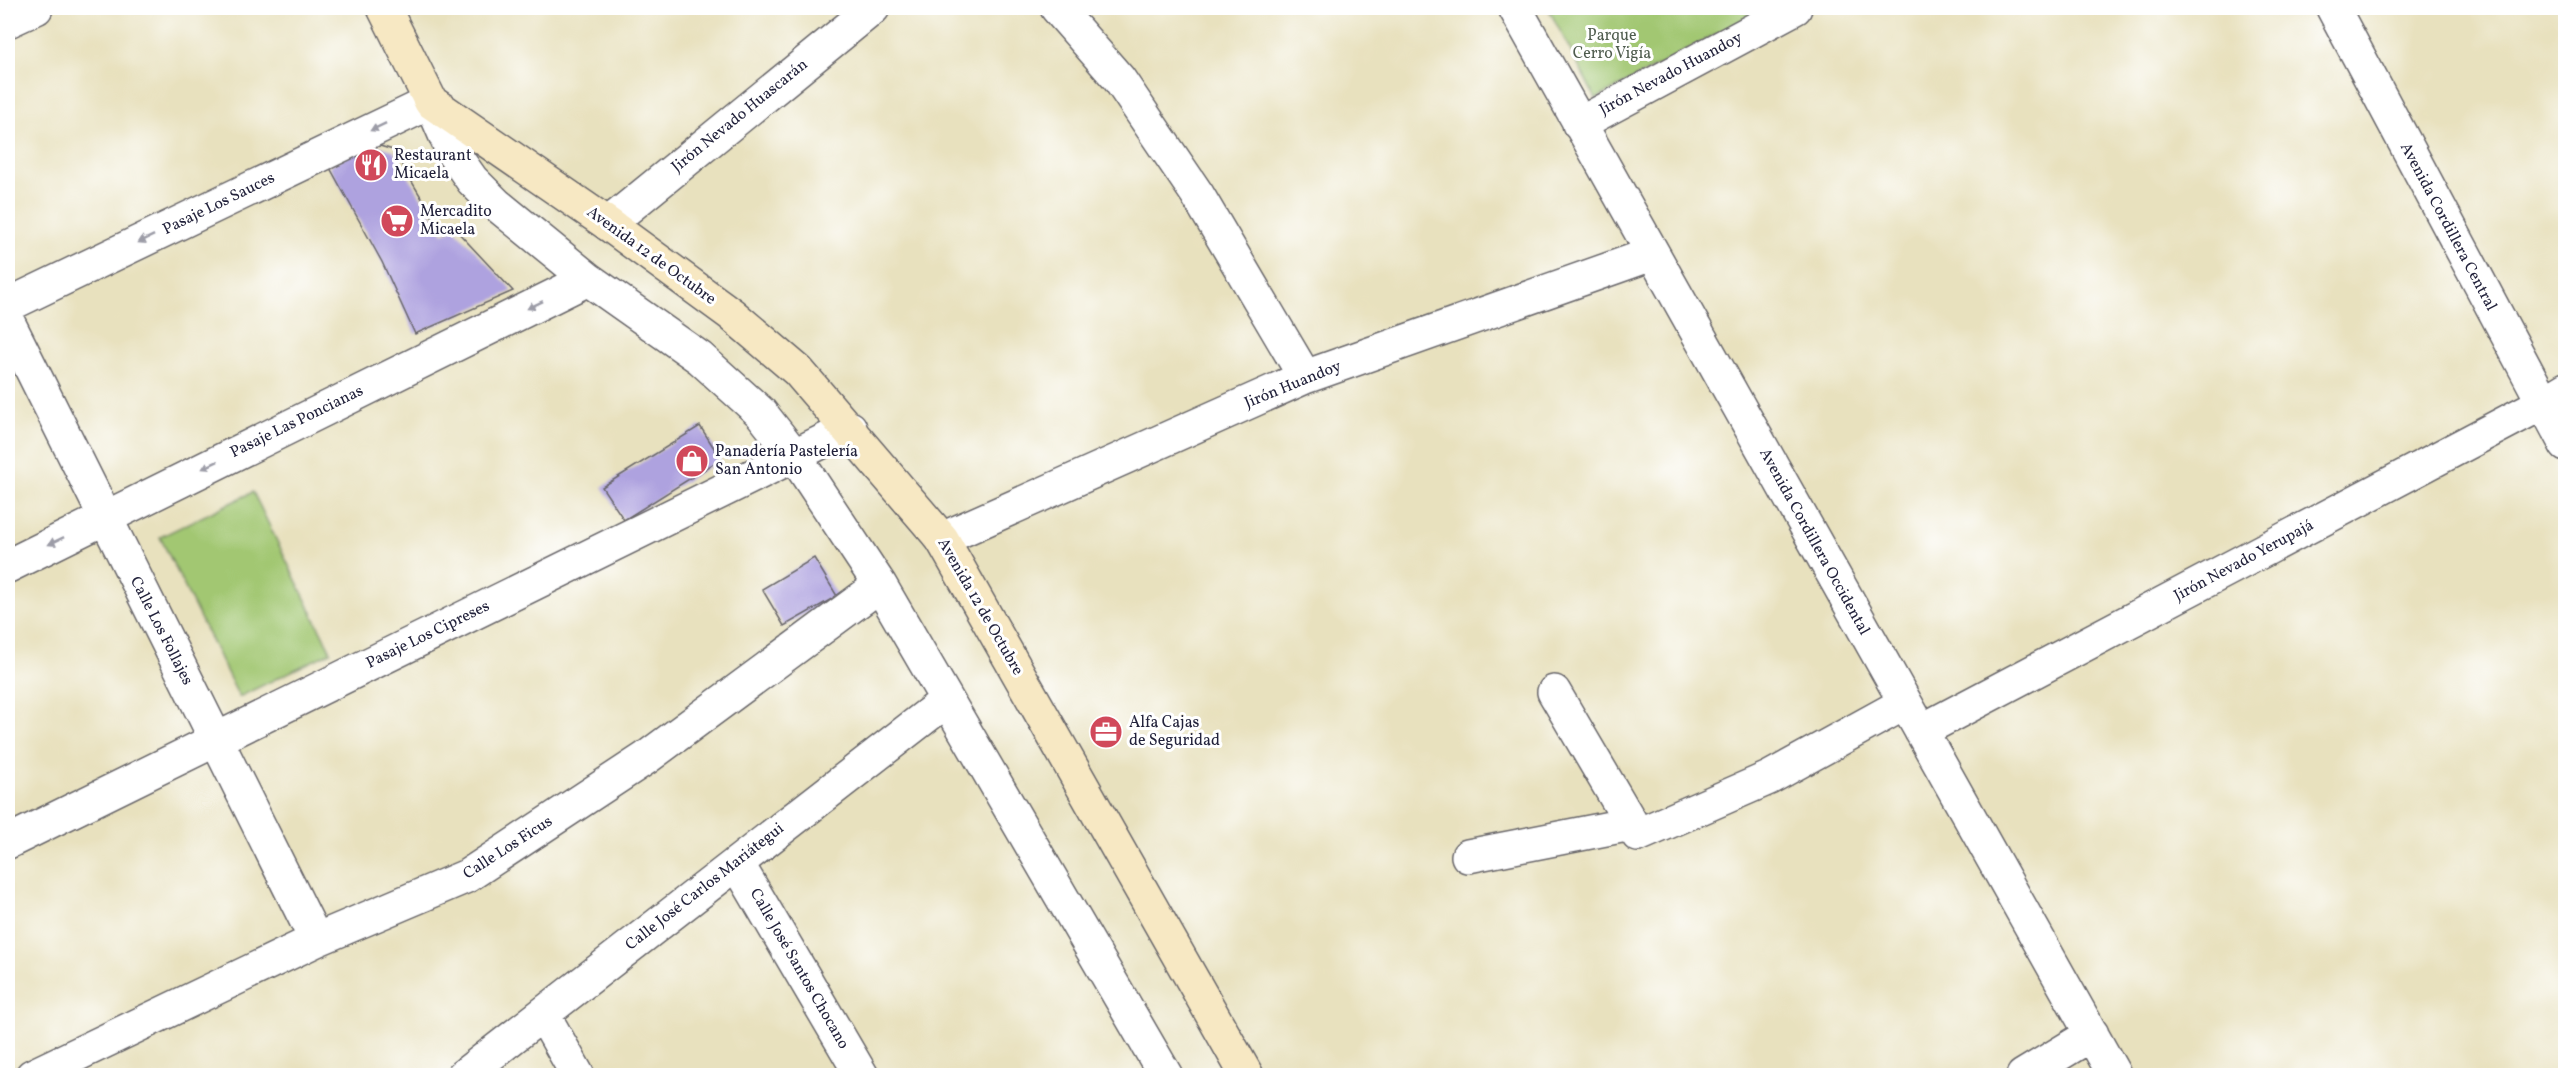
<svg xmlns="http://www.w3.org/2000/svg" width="2573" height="1083" viewBox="0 0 2573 1083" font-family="Vollkorn,serif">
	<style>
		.green { fill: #a2c772; stroke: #627456; stroke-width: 1.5 }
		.building { fill: #aea2df }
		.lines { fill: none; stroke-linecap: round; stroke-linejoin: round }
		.street-casing { stroke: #676569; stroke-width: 36 }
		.secondary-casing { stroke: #676569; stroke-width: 36 }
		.street { stroke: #fff; stroke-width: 33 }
		.secondary { stroke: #f7e8c3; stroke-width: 33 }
		.oneway { fill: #9c9ca7 }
		.labels { text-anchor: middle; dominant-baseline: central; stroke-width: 6; stroke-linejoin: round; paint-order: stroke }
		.park-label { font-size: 16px; fill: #4f5c4e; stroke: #fff }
		.street-label { font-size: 16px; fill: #22223b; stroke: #fff }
		.poi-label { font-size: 16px; fill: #22223b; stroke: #fff; text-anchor: start }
	</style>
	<rect width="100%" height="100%" fill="#fff"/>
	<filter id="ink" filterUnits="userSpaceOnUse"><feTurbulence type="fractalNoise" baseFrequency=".0167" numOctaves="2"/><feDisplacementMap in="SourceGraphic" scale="12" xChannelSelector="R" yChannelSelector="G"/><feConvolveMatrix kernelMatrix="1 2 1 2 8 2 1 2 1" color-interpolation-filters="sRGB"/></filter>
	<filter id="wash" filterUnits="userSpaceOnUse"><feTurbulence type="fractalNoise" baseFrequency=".008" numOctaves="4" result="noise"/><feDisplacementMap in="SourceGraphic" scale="24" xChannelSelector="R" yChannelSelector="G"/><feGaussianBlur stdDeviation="1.35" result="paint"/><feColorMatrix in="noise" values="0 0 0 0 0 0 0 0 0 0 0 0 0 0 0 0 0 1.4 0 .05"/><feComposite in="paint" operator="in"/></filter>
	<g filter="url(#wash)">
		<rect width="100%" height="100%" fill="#e8e1be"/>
		<path class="green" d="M1548 8H1766L1596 99Z
			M253 492 331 652 239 697 160 537Z"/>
		<g id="blocks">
			<path class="building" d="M370 143 393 150 443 234 454 228 513 291 415 334 382 262 329 166Z
				M700 426 721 459 624 520 602 487Z
				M814 558 837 596 784 626 762 589Z"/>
		</g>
	</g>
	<g filter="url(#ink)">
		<use href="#blocks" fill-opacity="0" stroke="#676569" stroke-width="1.5"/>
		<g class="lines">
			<g class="street-casing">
				<path id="street" d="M1057 8 1119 79 1197 194 1305 377
					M1515 8 2115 1076
					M2333 8 2566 445
					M8 21 36 8
					M1579 124 1795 8
					M608 224 873 8
					M8 305 431 102 453 153 472 180 496 204 588 279 700 358 761 413 794 455 880 585 1166 1076
					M8 322 316 940
					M942 539 1305 377 1652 254
					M8 566 588 279
					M1554 692 1638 835 1769 778 1905 703
					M1921 731 2541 404 2566 389
					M8 842 850 428
					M1468 856 1631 824
					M737 863 862 1076
					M543 1014 578 1076
					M32 1076 316 940 467 876 646 758 880 585
					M463 1076 947 700
					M2023 1076 2092 1034"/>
			</g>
			<g class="secondary-casing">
				<path id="secondary" d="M384 8 431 102 608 224 731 314 798 371 942 539 1247 1076"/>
			</g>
			<use href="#street" class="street"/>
			<use href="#secondary" class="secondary"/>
		</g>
		<defs><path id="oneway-solid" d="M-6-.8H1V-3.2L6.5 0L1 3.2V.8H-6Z" transform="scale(1.5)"/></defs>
		<g class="oneway">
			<use href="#oneway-solid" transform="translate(378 127) rotate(154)"/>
			<use href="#oneway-solid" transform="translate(146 239) rotate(154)"/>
			<use href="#oneway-solid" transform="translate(535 305) rotate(154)"/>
			<use href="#oneway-solid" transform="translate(210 465) rotate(154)"/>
			<use href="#oneway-solid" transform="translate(56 541) rotate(154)"/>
		</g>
	</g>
	<defs>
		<g id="restaurant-disc" transform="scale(1.725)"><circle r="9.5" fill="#d1495b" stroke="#fff"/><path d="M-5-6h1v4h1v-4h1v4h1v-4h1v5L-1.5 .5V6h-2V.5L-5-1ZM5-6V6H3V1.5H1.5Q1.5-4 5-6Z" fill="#fff"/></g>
		<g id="supermarket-disc" transform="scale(1.725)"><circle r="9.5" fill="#d1495b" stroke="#fff"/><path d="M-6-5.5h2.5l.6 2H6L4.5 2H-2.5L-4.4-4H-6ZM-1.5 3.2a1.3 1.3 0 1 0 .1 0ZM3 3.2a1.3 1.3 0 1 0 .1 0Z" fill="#fff"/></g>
		<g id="shop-disc" transform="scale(1.725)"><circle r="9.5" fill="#d1495b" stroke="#fff"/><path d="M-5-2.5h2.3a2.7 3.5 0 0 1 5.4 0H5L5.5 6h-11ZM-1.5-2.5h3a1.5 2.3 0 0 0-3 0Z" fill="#fff"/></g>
		<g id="office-disc" transform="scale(1.725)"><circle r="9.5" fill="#d1495b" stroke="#fff"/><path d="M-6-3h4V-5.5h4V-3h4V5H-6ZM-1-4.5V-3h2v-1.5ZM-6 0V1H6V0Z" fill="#fff"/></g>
	</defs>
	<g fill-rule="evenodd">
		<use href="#restaurant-disc" x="371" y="165"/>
		<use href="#supermarket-disc" x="397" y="221"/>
		<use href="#shop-disc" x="692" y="461"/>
		<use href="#office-disc" x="1106" y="732"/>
	</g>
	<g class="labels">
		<g class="park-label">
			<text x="1612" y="36">Parque<tspan x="1612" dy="18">Cerro Vigía</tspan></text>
		</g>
		<g class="street-label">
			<text transform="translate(1671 74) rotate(-28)">Jirón Nevado Huandoy</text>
			<text transform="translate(740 116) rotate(-39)">Jirón Nevado Huascarán</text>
			<text transform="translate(219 204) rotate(-26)">Pasaje Los Sauces</text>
			<text transform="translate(2448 227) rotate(62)">Avenida Cordillera Central</text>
			<text transform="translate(651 256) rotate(36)">Avenida 12 de Octubre</text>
			<text transform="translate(1293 385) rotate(-22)">Jirón Huandoy</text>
			<text transform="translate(297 422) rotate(-26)">Pasaje Las Poncianas</text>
			<text transform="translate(1814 542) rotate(61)">Avenida Cordillera Occidental</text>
			<text transform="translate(2244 561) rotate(-28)">Jirón Nevado Yerupajá</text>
			<text transform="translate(980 607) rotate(60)">Avenida 12 de Octubre</text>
			<text transform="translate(161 631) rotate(63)">Calle Los Follajes</text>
			<text transform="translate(428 635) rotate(-26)">Pasaje Los Cipreses</text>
			<text transform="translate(508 848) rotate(-33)">Calle Los Ficus</text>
			<text transform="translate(705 887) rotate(-38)">Calle José Carlos Mariátegui</text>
			<text transform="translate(799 969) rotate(60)">Calle José Santos Chocano</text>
		</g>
		<g class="poi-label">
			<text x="394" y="156">Restaurant<tspan x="394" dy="18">Micaela</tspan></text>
			<text x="420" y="212">Mercadito<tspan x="420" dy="18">Micaela</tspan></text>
			<text x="715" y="452">Panadería Pastelería<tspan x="715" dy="18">San Antonio</tspan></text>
			<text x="1129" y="723">Alfa Cajas<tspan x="1129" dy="18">de Seguridad</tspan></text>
		</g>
	</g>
	<rect width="2573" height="1083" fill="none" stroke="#fff" stroke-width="30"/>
</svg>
